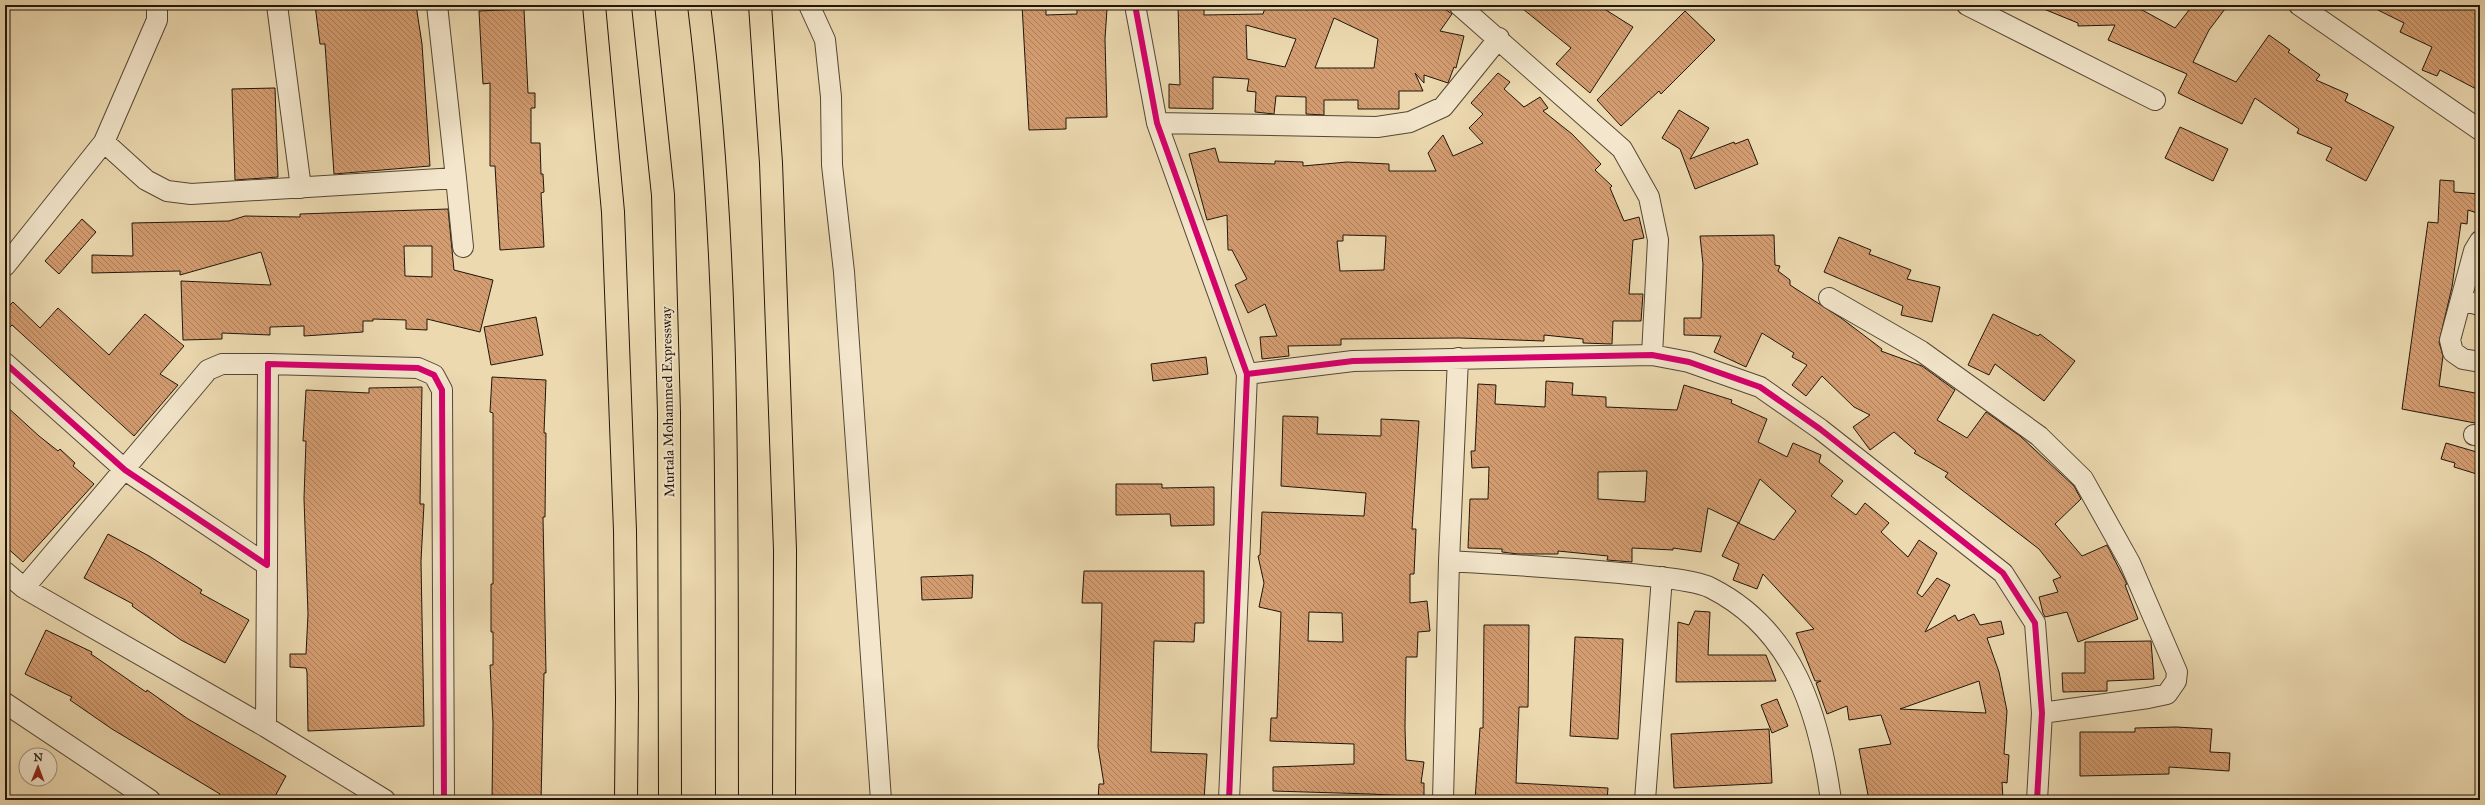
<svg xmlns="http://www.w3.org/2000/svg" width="2485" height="805" viewBox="0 0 2485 805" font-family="'IM FELL Great Primer',serif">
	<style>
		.building { fill: url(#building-back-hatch); stroke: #21160a; fill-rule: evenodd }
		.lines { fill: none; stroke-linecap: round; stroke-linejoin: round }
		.minor-casing { stroke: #544734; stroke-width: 22 }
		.major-casing { stroke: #21160a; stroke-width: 24 }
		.highway-casing { stroke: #21160a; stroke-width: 24 }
		.minor { stroke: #f3e6cc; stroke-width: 20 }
		.major { stroke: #ecd9b0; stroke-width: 22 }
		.highway { stroke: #ecd9b0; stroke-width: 22 }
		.cycleway-casing { stroke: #f3e6cc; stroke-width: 8 }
		.cycleway { stroke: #d6006c; stroke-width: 6 }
		.labels { text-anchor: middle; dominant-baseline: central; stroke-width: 4; stroke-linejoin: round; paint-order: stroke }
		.street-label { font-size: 14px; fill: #21160a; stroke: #f3e6cc }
	</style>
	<defs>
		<pattern id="building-back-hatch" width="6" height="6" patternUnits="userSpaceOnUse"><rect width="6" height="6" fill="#d49d71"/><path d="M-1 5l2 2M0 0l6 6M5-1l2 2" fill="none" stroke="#ac7f5b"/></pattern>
	</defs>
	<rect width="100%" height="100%" fill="#ecd9b0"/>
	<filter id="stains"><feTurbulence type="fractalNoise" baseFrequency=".005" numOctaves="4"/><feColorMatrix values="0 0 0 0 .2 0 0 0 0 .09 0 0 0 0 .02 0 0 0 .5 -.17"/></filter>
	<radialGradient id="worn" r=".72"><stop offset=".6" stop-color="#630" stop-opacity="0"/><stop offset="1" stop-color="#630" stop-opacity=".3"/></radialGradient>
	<path class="building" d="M315 5H416L422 44 430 166 334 174 325 44H320Z
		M1022 5H1046V15L1077 14V7L1107 9 1105 39 1107 117 1066 118V129L1029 130Z
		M1178 5H1204V15L1263 14 1266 5H1286L1307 10 1308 5H1439L1452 14 1440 31 1464 36 1456 68 1454 67 1448 83 1424 75V83L1415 73 1423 91H1399V109H1358V100H1324V115L1306 114V97L1276 96 1274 114 1255 112 1256 92 1247 91 1249 79 1213 77V109L1169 108V84L1180 85ZM1334 18 1378 39 1374 68H1315ZM1246 25 1296 39 1285 67 1247 59Z
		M1518 5H1598L1633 27 1590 93 1556 64 1571 48Z
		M2034 5H2099V8H2124L2125 5H2133L2175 28 2193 5H2228L2209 30 2193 62 2236 82 2269 35 2290 50 2288 52 2320 75 2316 80 2348 94 2345 101 2394 127 2366 181 2326 160 2332 148 2297 133 2299 129 2255 98 2242 124 2178 93 2187 74 2108 40 2115 25 2078 26V23Z
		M2368 5H2480V91L2440 70 2437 76 2422 70 2432 47 2400 32 2404 23Z
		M524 9 528 93H535V108H531V143H540L541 174H543L544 192 541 193 544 247 500 250 495 166H490V83L483 84 479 11Z
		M1685 11 1715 40 1661 94 1659 91 1621 126 1597 100Z
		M1498 73 1510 82 1504 89 1524 107 1540 97 1548 108 1543 111 1572 134 1601 164 1595 170 1612 186 1610 188 1624 221 1639 217 1644 238 1633 240 1629 294H1643L1641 321H1613L1612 344 1583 343V339L1544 335V341L1460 338 1341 339V345L1288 346 1289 356 1262 359 1260 337 1277 336 1265 304 1248 313 1235 285 1247 279 1232 250H1228L1227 215 1207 220 1189 154 1215 148 1219 162 1275 164V161L1303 162V166L1347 162 1389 164V171H1436L1428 153 1443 135 1453 156 1483 143 1469 128 1483 114 1471 103ZM1343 235 1386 236 1384 270 1340 271 1337 241H1343Z
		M275 88 278 177 235 180 232 89Z
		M1679 110 1709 128 1690 159 1734 142 1735 144 1748 139 1758 164 1695 189 1680 149 1662 138Z
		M2180 127 2228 149 2213 181 2165 158Z
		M2440 180 2454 181V192L2480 194V214L2468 210 2467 224 2461 223 2452 287 2439 342 2443 356 2439 386 2480 394V424L2402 409 2428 222 2438 223Z
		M448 209 454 270 493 280 480 332 427 319V330L406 329V320L373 319V321H363V332L304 336V326L270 327V335L222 333V339L183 340 181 281 271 285 261 252 180 275V271L92 273V255L133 256 132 223 229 221 245 216 300 217V214ZM404 246H432V277L405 276Z
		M82 219 96 232 59 274 45 261Z
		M1774 235 1775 265 1780 266 1778 271 1790 280V285L1841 318 1882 349 1881 351 1922 366 1955 390 1937 420 1967 438 1986 412 2020 436 2074 486 2081 499 2055 524 2082 556 2107 545 2127 584 2125 585 2138 619 2078 642 2067 612 2045 617 2043 613 2039 597 2058 592 2053 580 2061 577 2039 549 1945 477 1948 473 1914 453 1916 451 1894 432 1870 450 1853 427 1870 415 1854 407 1822 376 1806 396 1792 385 1807 365 1792 357 1794 353 1762 333 1746 367 1714 352 1721 336 1684 335V318H1701L1703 264 1700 236Z
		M1839 237 1871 250 1869 254 1911 270 1907 279 1940 287 1932 322 1901 315 1903 306 1824 272Z
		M13 302 40 328 58 308 109 355 145 314 184 346 160 374 178 385 134 436 12 325 5 332V310Z
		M1993 314 2038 336 2040 334 2075 361 2044 401 1995 364 1989 375 1968 365Z
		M536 317 543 355 491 365 484 327Z
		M1206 357 1208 374 1153 381 1151 364Z
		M492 377 546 380 544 433H546L545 517H543L546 673H544L541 800H492L493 723 490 665H493V632H491V584H493V413L490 412Z
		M1546 381 1573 383 1572 395 1606 397V407L1677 410 1684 385 1732 400 1731 403 1767 419 1758 442 1787 457 1793 443 1821 455 1819 462 1843 481 1831 496 1856 515 1865 503 1889 523 1881 532 1908 557 1919 540 1937 553 1917 593 1922 597 1937 578 1950 585 1925 632 1955 615 1958 621 1974 614 1980 625 2001 621 2004 634 1987 638 1999 672 2007 711 2004 754 2009 755 2007 783 2002 782 2003 800H1869L1859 749 1891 744 1881 715 1849 720 1847 706 1827 714 1816 683 1821 681H1815L1796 633 1814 629 1763 574 1757 589 1733 580 1739 564 1722 556 1738 523 1774 540 1796 511 1760 479 1739 523 1708 508 1701 552 1673 548V550L1632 548V562L1607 560 1608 556 1558 551V554H1518L1502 552V549L1468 548 1470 499H1488L1489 467 1472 468 1471 451H1475L1478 384 1496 385 1495 404 1545 407ZM1647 471 1645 502 1598 499V472ZM1979 681 1986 713 1900 709Z
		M422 387 420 504H424L421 561 424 726 308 731 307 672 306 668 290 667V654H306L308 614 304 498 306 441H303L306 390 369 393V388Z
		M5 405 39 436 58 451 60 449 75 463 73 466 94 484 23 562 5 546Z
		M1283 416 1318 417 1317 434 1381 436V419L1419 421 1412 529H1416L1414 574H1410V603L1427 601 1430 631 1418 632 1417 657H1406L1405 728 1406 760 1424 762 1421 783H1424V800H1407V796L1371 794 1273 791V767L1354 764V744L1270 741 1271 718H1277L1281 612 1259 607 1264 583 1258 556 1260 555 1262 512 1364 516 1366 493 1281 486ZM1309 612 1342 613 1343 642 1308 641Z
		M2446 443 2480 453V475L2454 467 2455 463 2441 459Z
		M1116 484H1162V488L1214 487V525L1171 526 1170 514 1116 515Z
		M108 534 149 556 202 590 200 593 249 620 225 663 181 640 132 606 133 604 84 578Z
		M1084 571H1204V623H1195L1194 642 1154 641 1151 752 1207 754 1204 800H1098L1099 784H1104L1098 747 1102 603H1082Z
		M973 575 972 598 922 600 921 577Z
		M1695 611 1710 612 1708 655H1766L1776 681 1676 682 1678 622 1689 625Z
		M1484 625H1529L1528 707H1519L1516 783 1608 788 1607 800H1475L1480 728H1483Z
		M46 630 92 652 91 654 146 692 147 690 188 719 286 776 273 800H217L220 794 112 729 70 700 72 697 25 674Z
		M1575 637 1623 639 1618 739 1570 736Z
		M2151 641 2154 679 2107 681V691L2063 692 2062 673H2085V642Z
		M1777 699 1788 726 1772 733 1761 705Z
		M2176 727 2212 729 2210 752 2230 753 2229 771 2169 767V774L2080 776V732H2135V728Z
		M1769 729 1772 783 1674 788 1671 734Z"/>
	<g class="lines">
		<g class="minor-casing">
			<path id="minor" d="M277 5 301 188
				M437 5 456 178
				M809 5 825 40 831 97 832 165 844 272 881 800
				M1135 5 1157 123 1247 374 1229 800
				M1459 5 1622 149 1649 197 1658 240 1652 355
				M1967 5 2155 100
				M2299 5 2480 130
				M1157 123 1377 127 1410 122 1443 107 1499 38
				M104 142 146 180 167 191 191 194 456 178 463 247
				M2480 241 2474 251 2450 340 2453 352 2463 359 2480 362
				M5 266 104 142 157 20V5
				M1829 298 1921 351 2039 436 2083 479 2130 563 2177 672 2176 681 2167 694 2148 698 2042 713
				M2461 300 2480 305
				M5 363 125 470 267 565 268 364 418 368 434 375 442 390 444 800
				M268 364H222L208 370 24 588 266 727 385 800
				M1247 374 1353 361 1652 355 1689 362 1760 387 1820 429 2003 573 2035 623 2042 713 2037 800
				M2474 435 2480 436
				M1449 561C1513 565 1576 568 1640 575 1657 577 1696 580 1711 588 1794 630 1819 714 1831 800
				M5 572 24 588
				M5 703 150 800
				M266 727 267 565
				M1443 800 1449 561 1458 358
				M1645 800 1662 577"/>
		</g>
		<g class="major-casing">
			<path id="major" d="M594 5 613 212 625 531 627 698 626 800
				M760 5 771 163 785 550 784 800"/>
		</g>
		<g class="highway-casing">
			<path id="highway" d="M643 5 663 195 669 413 670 800
				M699 5C732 269 726 535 727 800"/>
		</g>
		<use href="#minor" class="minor"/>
		<use href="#major" class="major"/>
		<use href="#highway" class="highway"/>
		<g class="cycleway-casing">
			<path id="cycleway" d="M1135 5 1157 123 1247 374 1229 800
				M5 363 125 470 267 565 268 364 418 368 434 375 442 390 444 800
				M1247 374 1353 361 1652 355 1689 362 1760 387 1820 429 2003 573 2035 623 2042 713 2037 800"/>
		</g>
		<use href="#cycleway" class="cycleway"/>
	</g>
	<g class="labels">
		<g class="street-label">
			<text transform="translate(668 402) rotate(-91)">Murtala Mohammed Expressway</text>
		</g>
	</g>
	<rect width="2485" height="805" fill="none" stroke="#ecd9b0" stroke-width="20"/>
	<rect x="6" y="6" width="2473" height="793" fill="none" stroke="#21160a" stroke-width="2"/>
	<rect x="10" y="10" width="2465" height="785" fill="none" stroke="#21160a"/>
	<g transform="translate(38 767) rotate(1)"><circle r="19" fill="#f3e6cc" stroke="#9f937e"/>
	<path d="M0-3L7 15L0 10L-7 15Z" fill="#8f2418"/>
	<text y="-6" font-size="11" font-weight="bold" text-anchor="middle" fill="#21160a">N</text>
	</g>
	<rect width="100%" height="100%" filter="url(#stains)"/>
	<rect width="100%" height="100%" fill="url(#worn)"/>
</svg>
